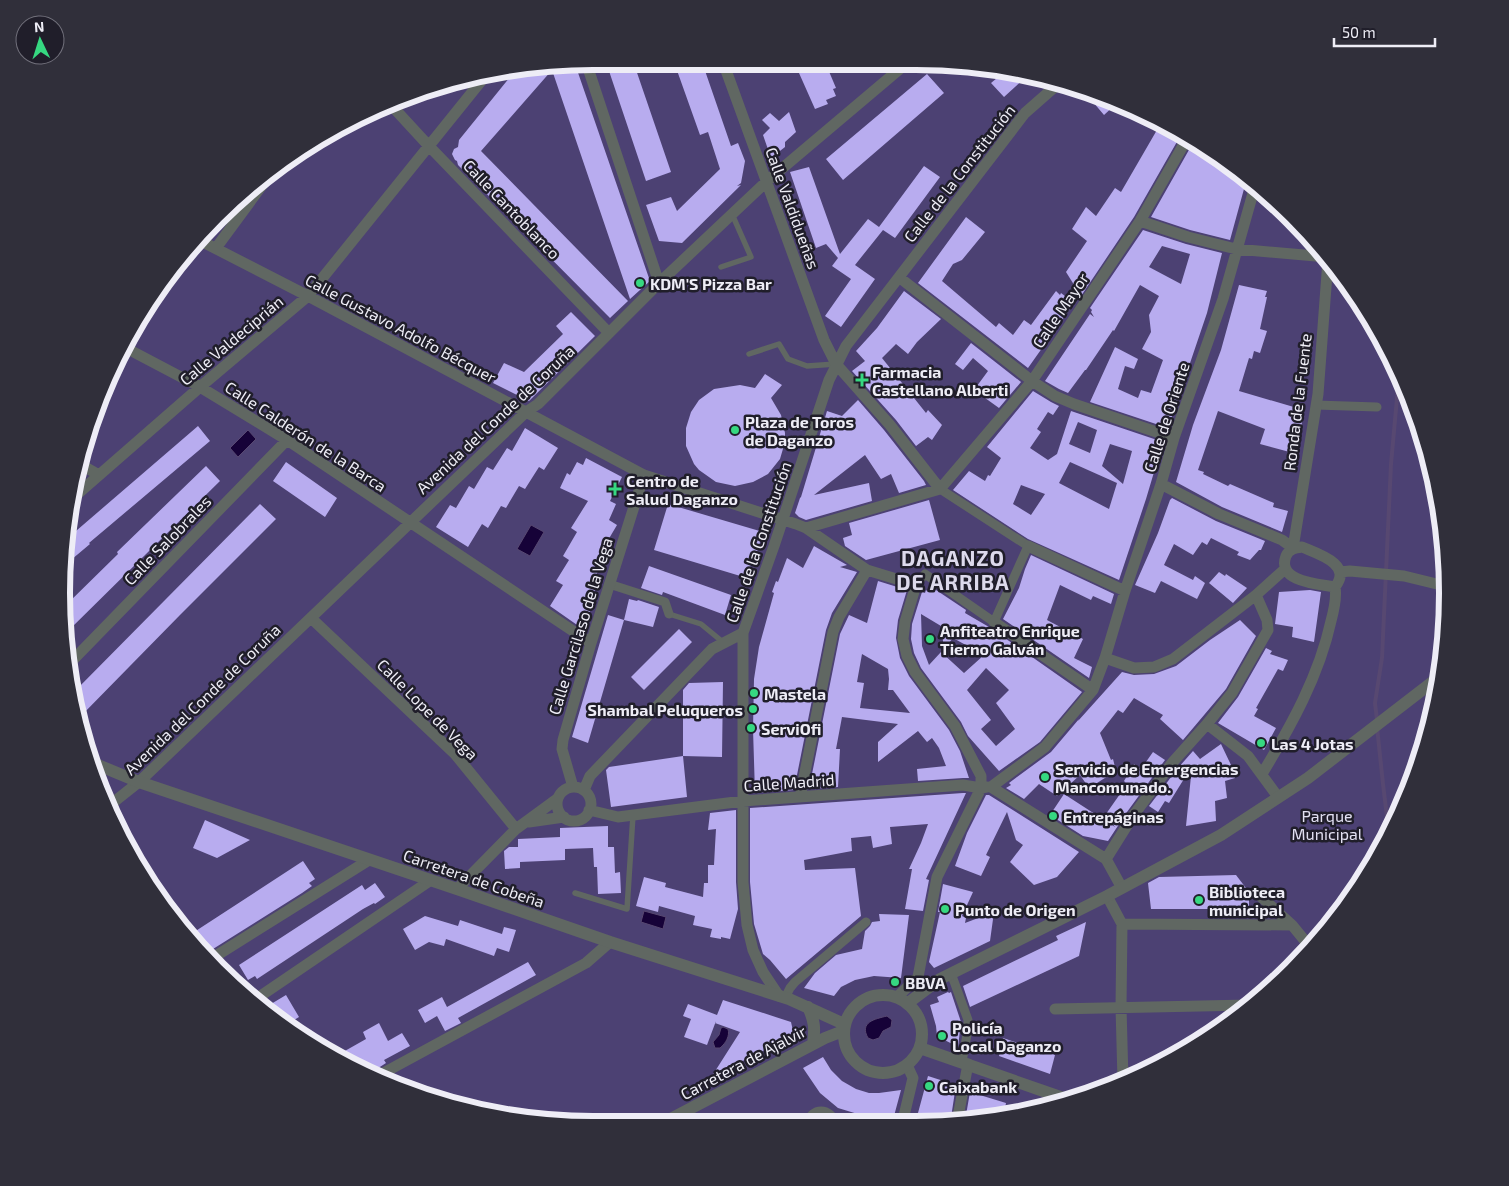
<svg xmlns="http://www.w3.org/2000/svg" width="1509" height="1186" viewBox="0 0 1509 1186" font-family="'Exo 2',sans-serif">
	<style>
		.green { fill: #4c4173 }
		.water { fill: #160238; stroke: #574871 }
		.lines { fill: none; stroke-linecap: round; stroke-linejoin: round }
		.stream { stroke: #574871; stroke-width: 4 }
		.building { fill: #b8acef; fill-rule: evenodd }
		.service { stroke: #606762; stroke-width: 5.5 }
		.pedestrian { stroke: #606762; stroke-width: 9 }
		.minor { stroke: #606762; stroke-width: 11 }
		.tertiary { stroke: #606762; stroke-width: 12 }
		.poi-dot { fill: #36d881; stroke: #201e2a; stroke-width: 2 }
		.labels { text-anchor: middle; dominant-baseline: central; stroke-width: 5; stroke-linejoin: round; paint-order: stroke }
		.street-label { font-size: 16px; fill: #eeedf6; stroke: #201e2a }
		.poi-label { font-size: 16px; font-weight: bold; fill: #eeedf6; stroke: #201e2a; text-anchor: start }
		.park-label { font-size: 16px; fill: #e2e0f2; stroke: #201e2a }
		.district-label { font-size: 21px; font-weight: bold; letter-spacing: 1px; fill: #dddaec; stroke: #201e2a }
		.rim { fill: none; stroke: #eeedf6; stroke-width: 6 }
	</style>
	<rect width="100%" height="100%" fill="#292734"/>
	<path class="green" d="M593 61 950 62 1087 89 1182 132 1240 171 1316 242 1376 327 1419 422 1443 523 1447 627 1430 730 1393 828 1338 916 1267 993 1182 1053 1087 1097 951 1124 593 1125 490 1115 389 1084 297 1035 193 944 133 859 79 731 61 593 79 456 132 327 217 217 327 133 455 79Z"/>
	<path class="water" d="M248 430 256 439 238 457 230 448Z
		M531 525 544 532 530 556 517 549Z
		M644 911 666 917 663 929 641 922Z
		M887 1016 892 1020 891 1027 883 1031 879 1038 873 1040 868 1038C859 1022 875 1019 887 1016Z
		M723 1027 728 1029C730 1036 726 1043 720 1048H715L713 1042 719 1035 721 1028Z"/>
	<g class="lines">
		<path class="stream" d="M1377 720 1375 703 1382 658 1391 464 1399 376
			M1377 727 1383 784 1389 834"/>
	</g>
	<path class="building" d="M617 61H633L671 172 646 181 607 65Z
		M674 62H702L731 146 738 143 745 161 741 183 737 186 741 185 682 243 659 241 646 205 671 197 677 211 720 169 708 132 700 135Z
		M811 62H825L836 88 833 89 836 96 826 100 828 104 815 109 799 73 813 67Z
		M575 64 650 281 630 299 552 70 481 151 628 301 610 318 458 165 457 161 455 160 452 154 454 149 458 147 459 140 514 72Z
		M1003 73 1026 77 1004 97 991 83Z
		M927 74 944 93 843 180 826 159Z
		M1082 89H1087L1117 103 1104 115Z
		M789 112 796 132 785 142V147L771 158 763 135 770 128 762 120 770 113 779 121Z
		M1161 123 1182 133 1134 217 1081 296 1066 272 1087 241 1072 229 1086 207 1096 216 1115 188 1121 192Z
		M1194 141 1240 171 1247 178 1230 240 1190 230 1151 217Z
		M924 166 940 177 895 238 883 230 855 265 875 279 841 327 825 316 851 279 832 266 838 258 826 244 816 248 790 172 809 167 840 254 868 219 879 227Z
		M966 217 985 232 962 260 953 264 942 281 996 327 999 323 1013 335 1024 320 1031 325 1056 291 1060 295 1061 293 1074 303 1028 368 918 283Z
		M1143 230 1186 244 1222 253 1207 313 1168 428 1090 402 1115 347 1138 359 1134 369 1125 366 1118 389 1138 398 1141 390 1151 393 1163 360 1142 349 1151 332 1149 315 1159 296 1140 285 1114 331 1113 330 1086 370H1085L1068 393 1059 389 1045 381 1090 314 1094 317 1091 312 1092 310 1090 308ZM1162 246 1190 254 1181 284 1149 267Z
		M1239 285 1267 291 1265 297H1267L1260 329 1267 331 1260 353 1254 351 1252 359 1249 358 1239 391 1304 410 1297 454 1260 444 1265 429 1218 411 1198 470 1204 472 1203 474 1228 486 1230 484 1274 503 1273 507 1288 511 1282 532 1222 507 1176 482 1193 425 1221 350Z
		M904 291 941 319 917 342 908 354 896 344 882 358 926 413 928 410 942 425 932 440 928 437 916 446 896 420 852 371 865 361 856 351 877 328Z
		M571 312 595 336 529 401 493 383 504 363 524 372 563 334 556 326Z
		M971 343 1021 382 999 408 974 390 988 371 973 358 963 370 955 364Z
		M765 374 782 385 771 398 781 415 785 433V442L780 459 768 474 753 482 735 486 716 482 699 470 694 464 686 446V428L691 412 699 400 714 389 740 385 755 388Z
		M1033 391 1051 402 1059 406 1053 415 1048 412 1037 429 1041 432 1030 448 1048 460 1057 454 1071 411 1163 442 1146 499 1119 580 1028 539 953 490 969 471 985 481 988 475 990 476 1001 458 987 447ZM1078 422 1097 430 1090 453 1069 444ZM1110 444 1132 451 1123 484 1102 466ZM1070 462 1117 483 1109 509 1059 483ZM1021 485 1045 494 1031 515 1013 504Z
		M858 400 884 430 924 481 926 485 899 493 891 474 881 479 865 455 814 495 869 483 872 501 806 520 799 517 795 513 800 498 801 497 827 411 842 416Z
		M198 426 210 441 89 543 90 544 65 565 69 537Z
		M525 428 558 448 544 470 539 467 525 489 519 486 506 508 501 506 488 528 482 524 468 547 436 527 450 505 456 508 469 486 474 489 487 467 493 470 507 448 512 451Z
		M586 458 622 477 610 501 616 504 609 520 617 525 604 547 610 551 596 575 602 579 588 601 594 605 580 627 550 606 563 585 556 581 569 560 563 556 577 532 571 528 588 501 560 488 567 473 570 475 577 462 583 465Z
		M286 462 337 498 325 517 273 481Z
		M206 466 220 481 66 633 63 608 118 554 117 552Z
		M1172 498 1216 521 1265 541 1261 550H1259L1250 560 1237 555 1239 552 1211 538 1207 545 1202 542 1193 555 1174 544 1164 565 1193 580 1195 576 1205 583 1197 599 1161 581 1155 593 1135 585 1158 533 1170 500Z
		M929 500 940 540 866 560 845 546 843 538 852 535 849 523Z
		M260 504 276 519 180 615 78 719 74 692Z
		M668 504 763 532 757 552 755 551 747 578 654 550Z
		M814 546 847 565 840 567 857 572 832 613 826 630 794 790 755 793 753 729 754 679 759 647 774 593 772 592 776 581 778 582 787 558 803 568Z
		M1031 555 1114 594 1111 604 1093 596 1091 600 1060 585 1047 620 1083 639 1074 658 1092 667 1089 678 1003 619 1019 588 1025 569Z
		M649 566 731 595 725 615 663 592 662 595 641 588Z
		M1219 572 1225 576 1226 574 1247 588 1233 603 1209 583Z
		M878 581 907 590 898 620 896 638 900 658 909 676 949 730 960 751 969 778H963L918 781 917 769 946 766 939 748 932 738 927 742 918 731 878 762V742L898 724 842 717 836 749H840L838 787 809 789 840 634 849 615 867 623ZM862 654 888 669 889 679 888 690H893L910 713 860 708 864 683 857 682Z
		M930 586 966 610 965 613 989 627 1082 692 1040 742 999 771 968 736 961 722 921 668 914 653 911 639 912 624 922 592 925 593 926 590 928 592ZM921 614 941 626 944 649 953 638 984 655 964 673 941 652 929 665 922 646ZM986 668 1009 690 996 703 1015 729 996 746 981 729 991 720 967 690Z
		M1310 590 1321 592 1314 642 1292 637 1293 627 1275 624 1279 592Z
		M629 599 637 601 638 600 659 607 653 627 624 620Z
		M608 615 624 620 588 743 572 737Z
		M1240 620 1256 636 1226 689 1183 740 1160 719 1163 715 1134 698 1123 713 1118 710 1100 733 1111 760 1113 759 1116 771 1089 788 1080 775 1057 796 1039 784 1024 799 1006 788 1011 785 1009 783 1051 752 1079 719 1078 721 1122 672 1134 675 1154 674 1176 666 1210 640Z
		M679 629 692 642 644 690 631 677Z
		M1266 648 1272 651 1270 654 1288 660 1283 671 1278 669 1256 708 1258 709 1254 716 1276 728 1264 750 1218 723 1238 697Z
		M723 682 722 757 683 756V690L689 683Z
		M1221 744 1231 765 1235 778 1225 781 1227 798 1215 801 1216 821 1186 826 1192 766 1169 803 1165 801 1158 812 1149 806 1178 768 1193 751 1200 759Z
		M1153 752 1165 760 1127 812 1108 841 1083 836 1050 815 1064 794 1115 827 1106 814 1127 784 1124 781 1134 764 1141 769Z
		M683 756 687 797 611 807 606 770 609 767Z
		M963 793H966L926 879 929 880 923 911 905 909 912 869H909L921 843 928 824 890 827 892 844 873 848 871 836 851 838 852 851 804 860 805 870 855 868 861 916 786 979 770 960 763 954 754 924 750 882V808Z
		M986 795H989L1079 852 1057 877 1034 885 1010 862 1023 845 1016 840 1007 812 986 855 990 857 981 876 955 866 967 833Z
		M736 810V882L738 909 730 939 721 937V939L710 937 712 929 693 925 695 916 659 906 658 912 636 906 644 877 666 883 665 887 703 897 704 883H708V865H714L715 846 716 829 708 830 710 813Z
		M205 820 250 840 217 858 193 848Z
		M608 826V847H614L615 873 620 872 621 893 598 894 597 867H594L593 848 565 849V860L520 862V868L505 869 504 851 509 847H518V839L560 837V828Z
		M303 861 315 879 309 883 312 886 302 893 205 954 193 944 188 936Z
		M1236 875 1249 892V909H1151L1148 883 1159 877Z
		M375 883 385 897 375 904 374 903 363 909 257 979 255 976 248 980 239 965 362 885 365 890Z
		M943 884 973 892 962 916 966 918 965 923 994 912 990 941 934 968 929 962 940 912H938Z
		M879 914 909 915 901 978 874 976 855 980 841 987 834 996 804 988 815 973 836 955 862 949 865 931 870 926 872 922 880 921Z
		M425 916 458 926 460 920 502 934 504 927 516 930 509 952 497 948 494 956 446 939 444 946 429 942 415 950 403 929Z
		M1086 922 1079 956 970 1007 963 986 1058 940 1056 936Z
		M528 962 536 975 458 1018 461 1023 445 1031 437 1016 425 1023 418 1010 442 997 447 1007Z
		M948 992 949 993 951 992 961 1022 958 1047 937 1036 936 1026 930 1005 939 1002 937 997Z
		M286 995 299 1017 286 1025 266 1007Z
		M723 1000 791 1022 793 1031 790 1038 779 1043 768 1051 765 1050 712 1076 740 1032 715 1023 716 1021 707 1045 684 1037 691 1019 683 1016 688 1004 717 1015Z
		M379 1023 388 1041 402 1033 410 1046 384 1060 386 1063 369 1074 336 1056 366 1039 363 1032Z
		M1003 1038 1055 1055 1050 1074 999 1056Z
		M823 1057 831 1070 842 1081 856 1089 869 1093H879L901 1090 894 1116 879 1117 861 1115 838 1108 820 1093 803 1068Z
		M928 1076 956 1085 950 1124H915Z
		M970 1092 1006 1103 1004 1113 965 1121Z"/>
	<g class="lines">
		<path class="service" d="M721 267 751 257 732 214
			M749 354 779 344 788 359 807 366 836 364
			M669 614 701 624 724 643
			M575 893 627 909 633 815"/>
		<path class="pedestrian" d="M1316 405 1377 407
			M609 584 665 602 669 614
			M916 585 925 574 994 622 1028 546 940 489
			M951 973 968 1020V1029L962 1062
			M785 998 790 988 795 982 866 922"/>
		<path class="minor" d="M586 62 659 283
			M723 62 824 340 836 364 890 425 940 489
			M392 106 427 144 609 333
			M1140 221 1188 237 1236 249 1327 257
			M199 240 308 296 644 475 796 524 806 528 867 570 916 585 905 622 903 639 907 656 915 672 955 726 981 776V788L937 877 918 977 897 997
			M216 248 266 180
			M900 278 1032 381 1055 396 1074 404 1174 438
			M124 347 200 387 287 440 591 643
			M78 463 99 475
			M1161 484 1219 514 1282 540 1293 548
			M940 489 1032 381 1140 221 1188 137
			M74 497 200 387 308 296 486 75
			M806 528 940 489
			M1028 546 1125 591
			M1302 547C1318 554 1353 564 1335 587 1319 584 1276 582 1286 556 1289 549 1295 548 1302 547Z
			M1293 548 1318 394 1328 260
			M1340 572 1350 571 1404 576 1445 586
			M311 618 455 754 516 829
			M994 622 1093 690
			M1105 658 1134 668 1154 667 1173 659 1256 595 1285 569
			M70 663 287 440
			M1207 724 1248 756 1278 797
			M1262 774C1291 726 1319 676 1331 621 1334 610 1337 598 1335 587
			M573 787 562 749 563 740 591 643 644 475
			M991 787 1045 747 1093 690 1105 658 1125 591 1161 484 1174 438 1223 299 1255 186
			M991 787 1106 859 1122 888
			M557 804a17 17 0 1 1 34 0a17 17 0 1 1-34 0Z
			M584 790 590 776 712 649 743 633
			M800 797 833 632 839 617 867 570
			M110 805 139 782 526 412 538 404 659 283 766 182 908 62
			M589 810 618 817 743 801 963 785 981 788 987 787
			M529 822 564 817
			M1106 859 1133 816 1172 763 1207 724 1232 693 1268 630 1267 620 1256 595
			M457 889 516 829 557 799
			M1257 893 1292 925 1310 947
			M1107 896 1122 924 1121 1007 1123 1080
			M1122 924 1292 925
			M211 959 369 860
			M779 996 763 972 753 950 747 925 743 882V633L774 546 829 380 846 346 1025 113 1058 84
			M256 999 431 880
			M1055 1009 1249 1005
			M376 1077 586 963 610 942
			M957 1122 968 1064
			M808 1124C812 1108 830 1108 835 1124
			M902 1124 913 1078 907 1065"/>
		<path class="tertiary" d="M93 763 139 782 457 889 610 942 789 999 844 1024
			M844 1034a39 39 0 1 1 78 0a39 39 0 1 1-78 0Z
			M908 1003 940 979 1107 896 1221 835 1308 778 1439 677
			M808 1007C815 1022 815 1029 813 1044
			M920 1048 1069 1100
			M659 1125 825 1038 843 1031"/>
	</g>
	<g class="poi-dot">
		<circle cx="640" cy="283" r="5"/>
		<path d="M859.5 372.5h5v5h5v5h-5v5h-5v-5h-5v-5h5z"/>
		<circle cx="735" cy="430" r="5"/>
		<path d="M612.5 481.5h5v5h5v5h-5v5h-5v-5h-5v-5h5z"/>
		<circle cx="930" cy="639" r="5"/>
		<circle cx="754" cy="693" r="5"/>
		<circle cx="753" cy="709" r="5"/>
		<circle cx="751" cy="728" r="5"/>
		<circle cx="1261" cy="743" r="5"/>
		<circle cx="1045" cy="777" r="5"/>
		<circle cx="1053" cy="816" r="5"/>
		<circle cx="1199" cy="900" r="5"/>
		<circle cx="945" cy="909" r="5"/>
		<circle cx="895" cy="982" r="5"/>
		<circle cx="942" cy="1036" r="5"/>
		<circle cx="929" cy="1086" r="5"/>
	</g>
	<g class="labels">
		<g class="street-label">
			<text transform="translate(959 173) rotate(-52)">Calle de la Constitución</text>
			<text transform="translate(793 208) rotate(70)">Calle Valdidueñas</text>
			<text transform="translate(512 209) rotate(46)">Calle Cantoblanco</text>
			<text transform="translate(1060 310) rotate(-56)">Calle Mayor</text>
			<text transform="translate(401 328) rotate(28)">Calle Gustavo Adolfo Bécquer</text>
			<text transform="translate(231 340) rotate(-40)">Calle Valdeciprián</text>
			<text transform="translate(1297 402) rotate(-83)">Ronda de la Fuente</text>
			<text transform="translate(1166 417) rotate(-72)">Calle de Oriente</text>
			<text transform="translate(495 419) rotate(-43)">Avenida del Conde de Coruña</text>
			<text transform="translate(306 436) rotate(33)">Calle Calderón de la Barca</text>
			<text transform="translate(167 540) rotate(-46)">Calle Salobrales</text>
			<text transform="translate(758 542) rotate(-71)">Calle de la Constitución</text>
			<text transform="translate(580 626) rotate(-73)">Calle Garcilaso de la Vega</text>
			<text transform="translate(202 699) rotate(-44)">Avenida del Conde de Coruña</text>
			<text transform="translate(428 709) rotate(45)">Calle Lope de Vega</text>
			<text transform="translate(789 782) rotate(-4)">Calle Madrid</text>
			<text transform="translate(474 878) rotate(19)">Carretera de Cobeña</text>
			<text transform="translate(743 1062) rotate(-28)">Carretera de Ajalvir</text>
		</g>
		<g class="poi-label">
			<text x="650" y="283">KDM'S Pizza Bar</text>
			<text x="872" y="371">Farmacia<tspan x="872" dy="18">Castellano Alberti</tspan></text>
			<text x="745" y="421">Plaza de Toros<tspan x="745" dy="18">de Daganzo</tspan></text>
			<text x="626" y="480">Centro de<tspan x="626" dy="18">Salud Daganzo</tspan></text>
			<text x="940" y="630">Anfiteatro Enrique<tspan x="940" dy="18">Tierno Galván</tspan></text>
			<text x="764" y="693">Mastela</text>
			<text x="743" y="709" text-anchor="end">Shambal Peluqueros</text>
			<text x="761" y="728">ServiOfi</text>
			<text x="1271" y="743">Las 4 Jotas</text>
			<text x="1055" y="768">Servicio de Emergencias<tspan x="1055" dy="18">Mancomunado.</tspan></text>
			<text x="1063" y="816">Entrepáginas</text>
			<text x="1209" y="891">Biblioteca<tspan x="1209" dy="18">municipal</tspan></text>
			<text x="955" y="909">Punto de Origen</text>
			<text x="905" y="982">BBVA</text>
			<text x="952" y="1027">Policía<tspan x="952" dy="18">Local Daganzo</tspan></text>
			<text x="939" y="1086">Caixabank</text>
		</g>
		<g class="park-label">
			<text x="1327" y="815">Parque<tspan x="1327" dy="18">Municipal</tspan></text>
		</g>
		<g class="district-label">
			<text x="953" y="557">DAGANZO<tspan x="953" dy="24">DE ARRIBA</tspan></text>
		</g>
	</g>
	<path d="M0 0H1509V1186H0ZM593 70H916A523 523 0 0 1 1439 593V593A523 523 0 0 1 916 1116H593A523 523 0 0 1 70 593V593A523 523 0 0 1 593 70Z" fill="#302f3a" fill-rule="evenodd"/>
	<path class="rim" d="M593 70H916A523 523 0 0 1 1439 593V593A523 523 0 0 1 916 1116H593A523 523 0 0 1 70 593V593A523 523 0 0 1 593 70Z"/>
	<g transform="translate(40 40) rotate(356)"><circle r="24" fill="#201e2a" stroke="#72717c"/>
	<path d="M0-4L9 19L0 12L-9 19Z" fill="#36d881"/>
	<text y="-8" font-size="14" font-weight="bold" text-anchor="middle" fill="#eeedf6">N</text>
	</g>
	<path d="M1334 38v8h101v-8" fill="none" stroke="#eeedf6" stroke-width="2.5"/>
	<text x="1342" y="38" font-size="15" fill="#eeedf6" stroke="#201e2a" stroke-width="4" paint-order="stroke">50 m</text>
</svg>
